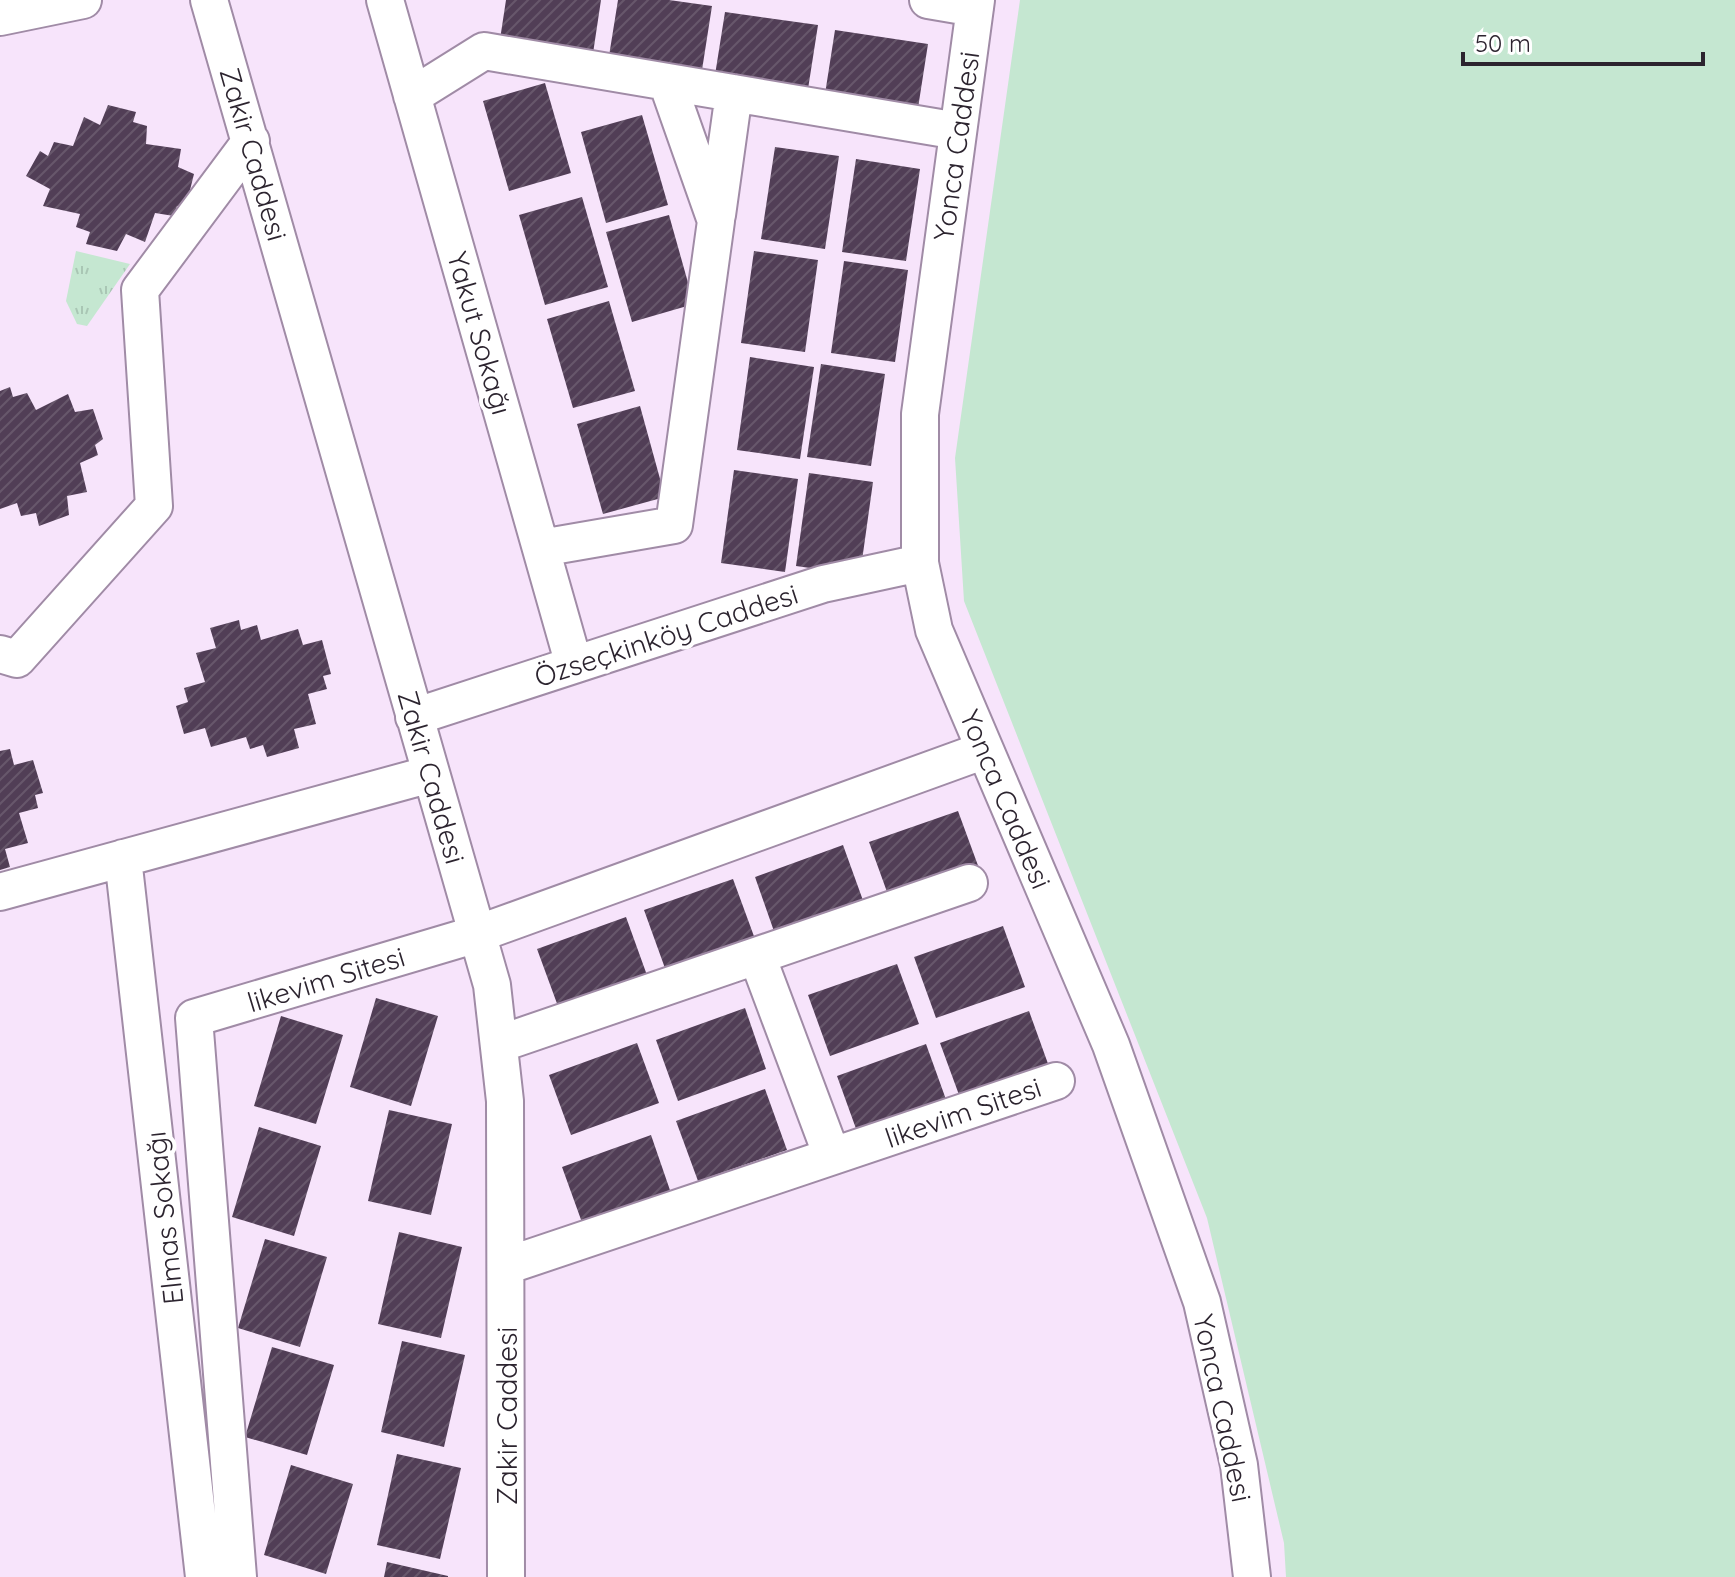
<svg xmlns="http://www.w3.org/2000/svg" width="1735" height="1577" viewBox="0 0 1735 1577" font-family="Quicksand,sans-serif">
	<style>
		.grass { fill: #c5e7d1 }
		.park { fill: url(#park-tufts) }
		.building { fill: url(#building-hatch) }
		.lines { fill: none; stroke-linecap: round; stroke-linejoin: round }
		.minor-casing { stroke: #a08ba6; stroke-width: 40 }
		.minor { stroke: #fff; stroke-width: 36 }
		.labels { text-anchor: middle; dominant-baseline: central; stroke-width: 8; stroke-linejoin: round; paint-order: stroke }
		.street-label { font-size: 28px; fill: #2c242f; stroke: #fff }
	</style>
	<defs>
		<pattern id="park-tufts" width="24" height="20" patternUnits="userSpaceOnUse" patternTransform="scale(2)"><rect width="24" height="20" fill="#c5e7d1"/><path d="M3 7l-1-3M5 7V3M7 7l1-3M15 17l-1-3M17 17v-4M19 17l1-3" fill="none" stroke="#a9c6b4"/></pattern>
		<pattern id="building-hatch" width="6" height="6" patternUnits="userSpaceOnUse" patternTransform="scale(2)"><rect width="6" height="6" fill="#513e56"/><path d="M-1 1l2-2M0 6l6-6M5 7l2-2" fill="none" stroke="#67576b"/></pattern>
	</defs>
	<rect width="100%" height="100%" fill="#f7e4fb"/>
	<path class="grass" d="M1020 0H1735V1577H1286L1284 1543 1207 1218 964 601 955 458Z"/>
	<path class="park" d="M76 251 130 264 87 326 77 324 66 301Z"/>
	<path class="building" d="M506 0H601L592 60 499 46Z
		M618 0H669L712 6 702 70 609 56Z
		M725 12 818 25 808 89 715 75Z
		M835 30 928 44 918 108 825 94Z
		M545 83 571 173 509 191 483 101Z
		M108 105 136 112 133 122 147 126 146 144 181 149 178 167 194 174 186 206H177L174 216 155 213 145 242 126 234 117 251 86 244 90 232 76 227 80 214 43 206 50 189 26 176 40 151 48 156 54 142 73 146 84 117 100 125Z
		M642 115 668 205 606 223 581 132Z
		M775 147 839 156 825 249 761 239Z
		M856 159 920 169 906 261 842 252Z
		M582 197 608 287 545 305 519 215Z
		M669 215 694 304 632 322 606 232Z
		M754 251 818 260 805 352 741 343Z
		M844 261 908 270 895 362 831 353Z
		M609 301 635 391 573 408 547 319Z
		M750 357 814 367 800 459 737 450Z
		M821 364 885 374 871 466 807 457Z
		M10 387 13 397 27 393 36 410 68 394 75 412 93 409 103 439 95 445 98 455 80 463 87 492 67 496 69 515 39 526 36 513 21 516 17 503 0 509V391Z
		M640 406 665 497 603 514 577 424Z
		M734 470 798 479 785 572 721 563Z
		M809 473 873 482 860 575 796 566Z
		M239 620 241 630 257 625 261 640 298 629 303 645 322 640 331 674 323 676 327 689 308 694 316 724 294 729 299 748 267 757 263 745 250 749 246 737 211 747 205 728 184 734 176 706 188 702 184 688 205 682 196 653 216 648 210 628Z
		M10 749 14 765 33 760 43 793 35 795 38 808 19 813 28 843 5 849 10 867 0 870V751Z
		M958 811 980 871 891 903 869 842Z
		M843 845 865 906 776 937 755 877Z
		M733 879 755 939 666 971 644 910Z
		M626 917 648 978 559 1009 537 949Z
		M1003 926 1025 987 936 1018 914 957Z
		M897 964 919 1024 830 1056 808 995Z
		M376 998 438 1016 411 1106 350 1087Z
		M745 1008 766 1069 678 1101 656 1040Z
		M1029 1011 1051 1072 962 1103 940 1043Z
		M281 1016 343 1035 316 1124 254 1106Z
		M637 1043 659 1103 571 1135 549 1075Z
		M926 1044 948 1105 859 1137 837 1076Z
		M765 1089 787 1150 698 1181 676 1121Z
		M389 1110 452 1124 431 1215 368 1201Z
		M259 1127 321 1146 294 1236 232 1217Z
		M651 1135 672 1196 584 1228 562 1167Z
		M399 1232 462 1247 441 1338 378 1324Z
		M265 1239 327 1257 300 1347 238 1328Z
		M402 1341 465 1355 444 1447 381 1432Z
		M272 1347 334 1365 307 1455 245 1437Z
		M397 1454 461 1468 440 1559 377 1545Z
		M291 1465 353 1484 326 1574 264 1555Z
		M387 1562 448 1576V1577H384Z"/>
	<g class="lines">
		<g class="minor-casing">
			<path id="minor" d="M209 0 492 985 505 1101 506 1577
				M385 0 574 665
				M928 0 975 8
				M976 0 920 414V563L934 630 1111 1045 1202 1302 1239 1465 1252 1577
				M0 17 83 0
				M412 96 484 51 958 131
				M717 215 734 93
				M541 548 674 525 716 221 667 82
				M0 654 17 659 154 506 140 290 251 141
				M414 717 823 584 920 563
				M123 858 204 1577
				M0 892 431 774
				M757 956 832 1156
				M499 1044 969 883
				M506 1266 1056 1081
				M238 1577 194 1018 477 934 985 750"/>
		</g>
		<use href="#minor" class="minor"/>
	</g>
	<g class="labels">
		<g class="street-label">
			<text transform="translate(956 146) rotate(-82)">Yonca Caddesi</text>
			<text transform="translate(254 154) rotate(74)">Zakir Caddesi</text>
			<text transform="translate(480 333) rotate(74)">Yakut Sokağı</text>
			<text transform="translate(666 635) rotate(-18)">Özseçkinköy Caddesi</text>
			<text transform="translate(432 777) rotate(74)">Zakir Caddesi</text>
			<text transform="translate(1006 799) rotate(67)">Yonca Caddesi</text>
			<text transform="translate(326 979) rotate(-17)">likevim Sitesi</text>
			<text transform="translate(963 1112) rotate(-19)">likevim Sitesi</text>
			<text transform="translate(164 1218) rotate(-96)">Elmas Sokağı</text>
			<text transform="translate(1223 1408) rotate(78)">Yonca Caddesi</text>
			<text transform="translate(506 1416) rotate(-90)">Zakir Caddesi</text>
		</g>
	</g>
	<path d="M1463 52v12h240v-12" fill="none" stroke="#2c242f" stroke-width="4"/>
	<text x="1475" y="52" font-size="24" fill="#2c242f" stroke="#ffffff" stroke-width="6" paint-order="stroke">50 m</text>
</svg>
